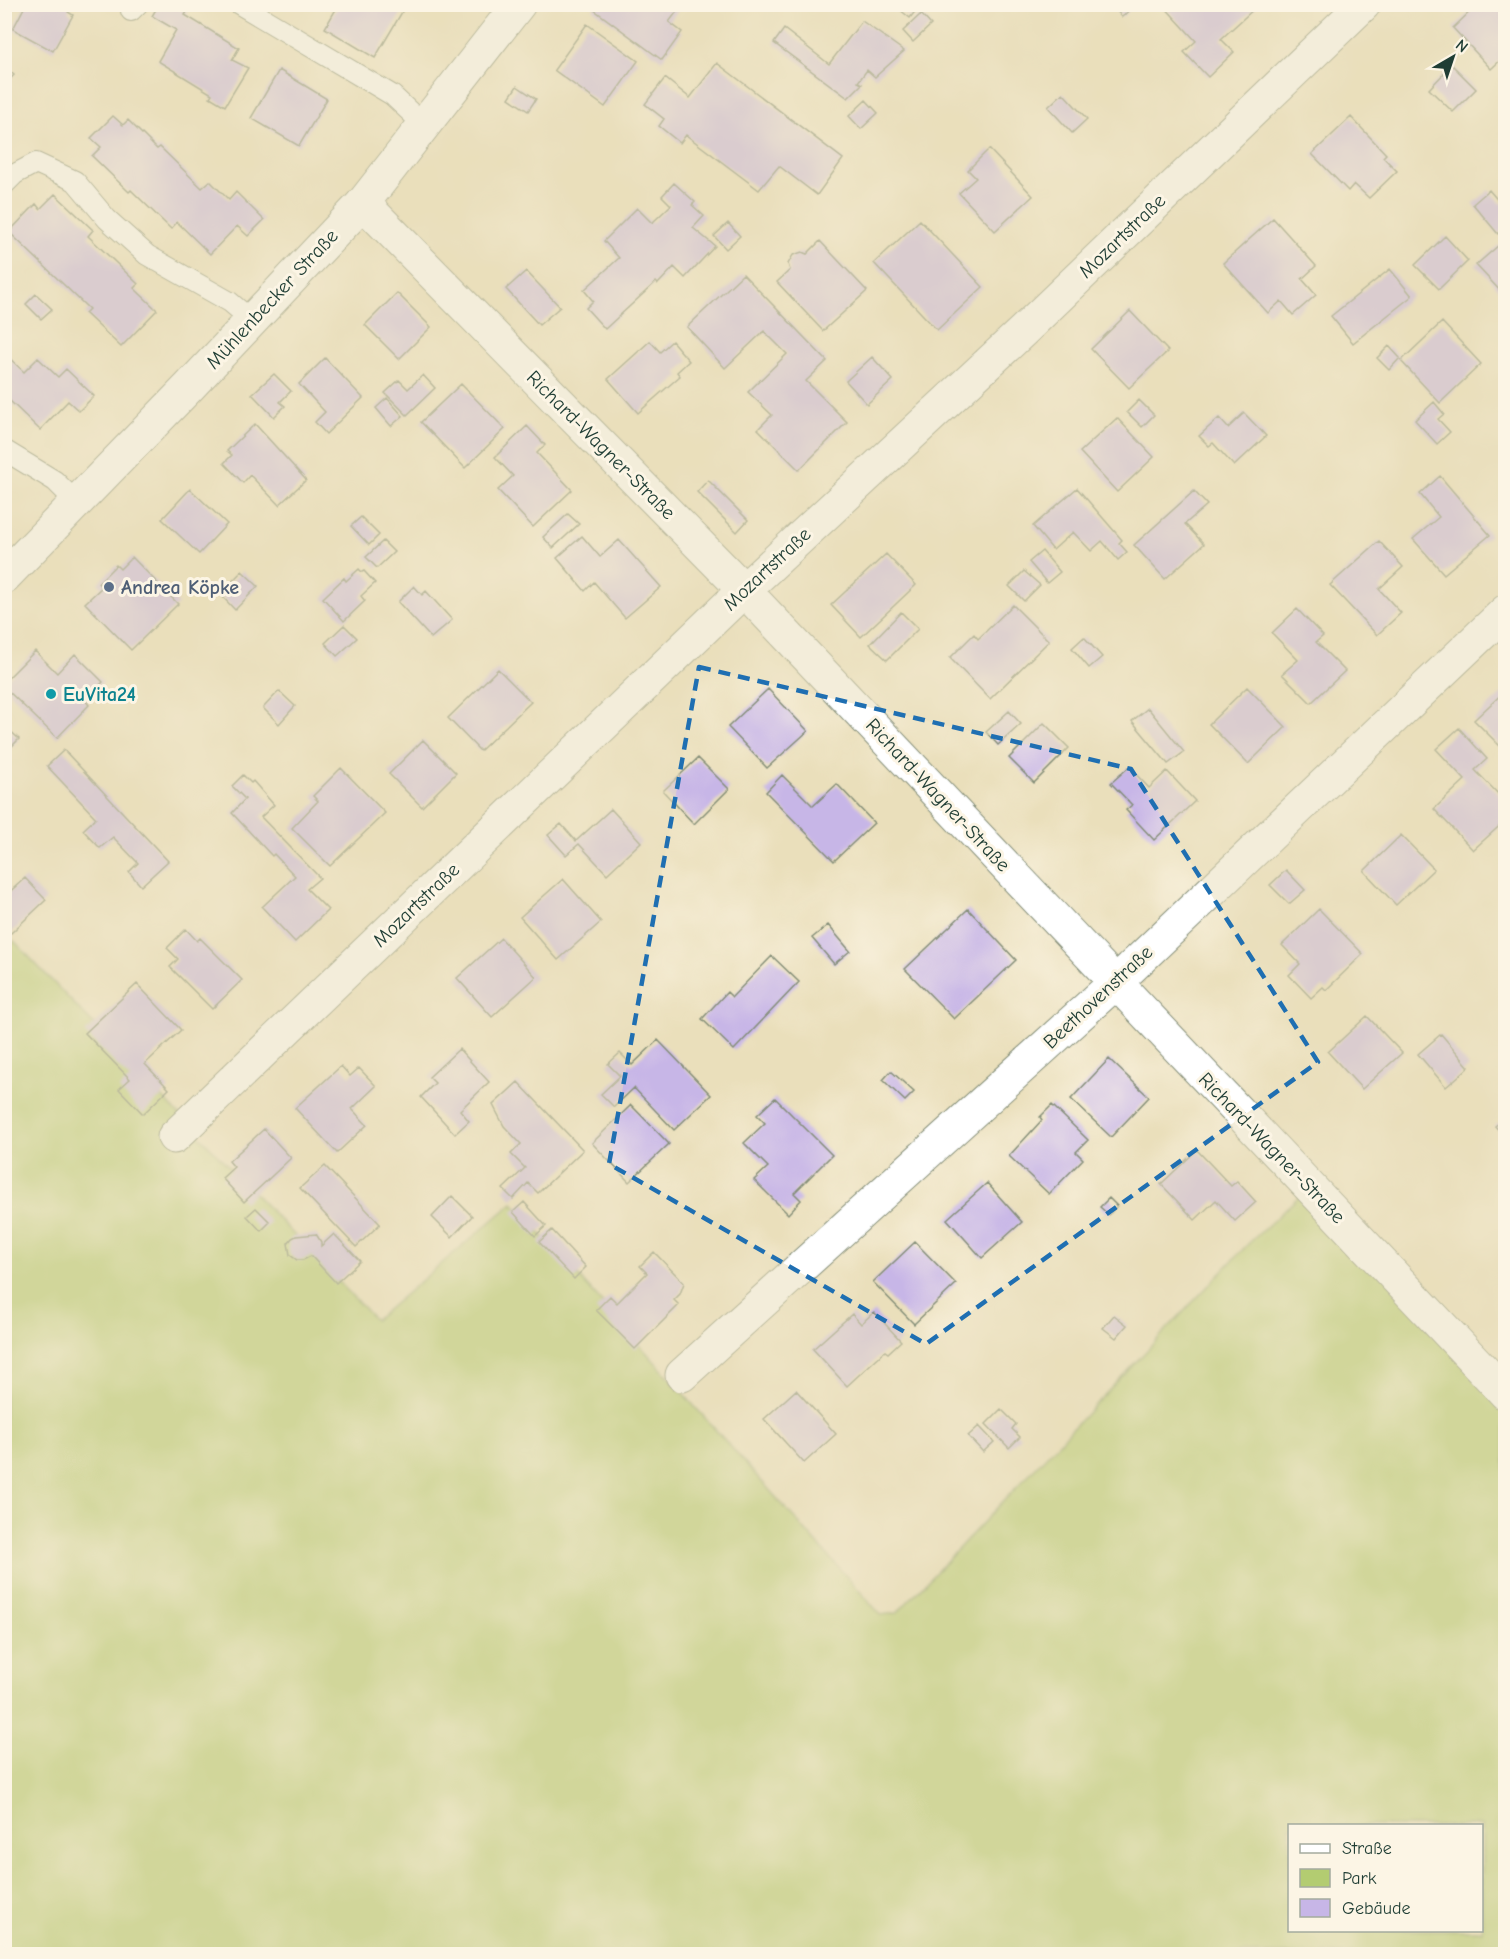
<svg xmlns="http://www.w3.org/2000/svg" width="1510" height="1959" viewBox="0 0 1510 1959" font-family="'Comic Neue',sans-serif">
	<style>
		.green { fill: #b3cc71; stroke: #698452; stroke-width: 1.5; fill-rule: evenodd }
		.building { fill: #c7b6e7 }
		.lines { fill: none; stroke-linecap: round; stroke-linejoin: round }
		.lane-casing { stroke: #848e78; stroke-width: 22 }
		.street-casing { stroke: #848e78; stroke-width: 35 }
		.secondary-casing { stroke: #848e78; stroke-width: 35 }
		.lane { stroke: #fff; stroke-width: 20 }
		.street { stroke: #fff; stroke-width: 33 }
		.secondary { stroke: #fff; stroke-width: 33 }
		.marked { fill: none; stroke: #1f6fb2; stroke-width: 4.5; stroke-dasharray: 12 8; stroke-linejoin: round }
		.service-dot { fill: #5c6f8a; stroke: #fcf5e5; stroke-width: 2 }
		.culture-dot { fill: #0f9aa8; stroke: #fcf5e5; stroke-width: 2 }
		.labels { text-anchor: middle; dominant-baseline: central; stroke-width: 6; stroke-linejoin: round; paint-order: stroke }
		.street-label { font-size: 20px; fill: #1f3d34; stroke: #fcf5e5 }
		.service-label { font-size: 20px; font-weight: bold; fill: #4e5e75; stroke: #fcf5e5; text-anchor: start }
		.culture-label { font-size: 20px; font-weight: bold; fill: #0d838f; stroke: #fcf5e5; text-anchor: start }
	</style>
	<rect width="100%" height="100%" fill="#fcf5e5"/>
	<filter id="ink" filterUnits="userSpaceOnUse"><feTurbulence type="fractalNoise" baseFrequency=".0167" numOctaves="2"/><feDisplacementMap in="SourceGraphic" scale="12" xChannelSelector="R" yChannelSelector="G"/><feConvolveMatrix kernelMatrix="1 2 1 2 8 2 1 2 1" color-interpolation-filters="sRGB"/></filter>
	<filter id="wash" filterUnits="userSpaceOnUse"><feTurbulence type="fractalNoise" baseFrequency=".008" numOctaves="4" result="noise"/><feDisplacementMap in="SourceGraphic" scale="24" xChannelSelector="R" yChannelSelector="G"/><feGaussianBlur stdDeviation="1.35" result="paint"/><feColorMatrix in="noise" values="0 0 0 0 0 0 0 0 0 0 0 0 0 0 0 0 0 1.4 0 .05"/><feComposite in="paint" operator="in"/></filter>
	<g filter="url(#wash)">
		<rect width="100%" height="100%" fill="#eadfbb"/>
		<path class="green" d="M14 941 375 1320 513 1203 881 1615 897 1613 1249 1243 1309 1187 1505 1394V1954H5L4 950ZM1290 1826H1482V1930H1290Z"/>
		<g id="blocks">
			<path class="building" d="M26 4H72L68 12 73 15 53 51 13 29Z
				M159 4H192L185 15 239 48 232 60 248 68 225 106 210 97 212 94 158 61 176 30 152 16Z
				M339 4H401L405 7 375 58 325 28Z
				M893 4H929L922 13 917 9 910 18Z
				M1111 4H1136L1122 17Z
				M1162 4H1253L1256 7 1221 39 1234 52 1208 77 1184 52 1196 41Z
				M1478 4H1502L1506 8V55L1491 69 1453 28Z
				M596 5H682L669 22 682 32 662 60 593 9Z
				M921 14 931 25 913 42 903 31Z
				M862 21 904 51 875 77 867 70 858 82 862 84 848 98 774 43 784 29 829 64Z
				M587 24 638 61 605 107 554 70Z
				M717 63 843 159 817 195 779 166 759 190 686 135 680 143 659 126 664 119 645 104 665 78 690 98Z
				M1452 65 1476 89 1453 112 1429 89Z
				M4 66 14 75 4 85Z
				M279 70 327 99 299 146 251 118Z
				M517 86 536 99 528 111 509 98Z
				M1063 93 1087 119 1072 133 1048 107Z
				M866 100 878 113 861 129 849 116Z
				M113 116 123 125 128 120 157 149 160 147 202 188 210 181 229 200 236 192 264 220 248 236 237 226 210 254 177 222 171 229 131 190 129 192 92 156 101 147 91 138Z
				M1351 117 1386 154 1383 157 1397 171 1369 198 1354 184 1348 191 1312 154Z
				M989 149 1033 196 995 231 959 193 976 178 968 170Z
				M674 183 695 202 692 205 704 216 693 228 715 246 685 278 674 267 658 284 656 282 605 329 586 308 593 301 584 290 619 258 604 241 637 208 652 223 671 205 662 196Z
				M1489 190 1501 204 1506 201V228L1498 234 1473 204Z
				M55 194 93 230 88 236 138 284 134 288 157 310 121 347 85 313 89 309 9 232 36 204 40 209Z
				M1273 218 1316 266 1302 279 1316 295 1293 315 1281 301 1268 313 1223 263Z
				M920 220 983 287 937 330 874 263Z
				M728 223 740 236 726 249 714 236Z
				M1445 236 1468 261 1439 289 1415 265Z
				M820 241 867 291 823 331 777 282 790 270 788 264 793 255 802 252 807 254Z
				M1499 245 1506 253V297L1476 265Z
				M1390 269 1412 296 1353 343 1331 316Z
				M526 271 560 307 539 325 506 289Z
				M743 274 827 361 806 381 847 422 799 470 758 429 772 415 748 392 787 354 764 331 725 368 687 327Z
				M397 293 431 327 399 359 365 325Z
				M36 294 52 309 41 319 26 304Z
				M1130 311 1168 351 1129 388 1091 349Z
				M1442 322 1481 364 1440 403 1401 361Z
				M650 341 660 352 672 341 689 361 677 372 680 376 638 413 608 379Z
				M1389 346 1400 358 1389 370 1377 358Z
				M4 353 24 372 38 358 58 377 66 369 94 396 79 411 68 401 40 430 8 399 4 403Z
				M872 357 893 380 867 404 846 381Z
				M325 358 363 398 326 434 315 422 325 412 299 384Z
				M274 374 291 391 280 402 285 406 274 417 252 394Z
				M423 375 435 388 407 415 385 393 399 380 408 389Z
				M461 384 505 429 465 468 421 422Z
				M387 398 403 416 391 426 376 408Z
				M1139 400 1154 415 1142 427 1127 412Z
				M1434 402 1444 414 1438 419 1450 432 1437 444 1415 420Z
				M1244 413 1266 436 1234 466 1213 443 1209 446 1199 436 1219 418 1228 428Z
				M1117 418 1154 457 1117 492 1080 452Z
				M255 424 306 480 279 505 250 475 243 483 224 463 232 455 227 451Z
				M527 426 545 445 537 453 572 490 533 527 498 490 513 476 495 457Z
				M1440 476 1490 535 1444 574 1413 539 1439 517 1420 494Z
				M708 480 748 520 737 532 697 492Z
				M1077 488 1122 540 1119 543 1127 552 1118 560 1102 541 1091 551 1073 532 1053 550 1033 526Z
				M190 489 227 524 199 554 162 519Z
				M1194 491 1207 505 1185 524 1204 544 1165 579 1134 545Z
				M568 514 579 524 553 548 543 537Z
				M361 517 379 535 369 545 351 526Z
				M582 536 600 557 619 540 661 587 625 618 594 582 585 591 557 558Z
				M383 541 394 552 377 568 366 557Z
				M1379 541 1403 567 1379 589 1401 613 1377 635 1330 585Z
				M1042 551 1060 572 1047 583 1029 562Z
				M886 554 916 585 861 637 831 605Z
				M132 557 178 604 131 650 85 603 102 587 98 583 116 565 120 569Z
				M359 569 362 572 364 571 375 583 361 596 365 601 344 621 323 598 344 578 346 581Z
				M242 571 258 586 235 610 220 594Z
				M1024 571 1040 585 1024 601 1009 586Z
				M414 586 422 595 426 591 452 620 431 638 398 602Z
				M1013 605 1049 641 990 699 950 658 974 634 978 639Z
				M1297 609 1323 636 1316 642 1345 671 1311 703 1282 674 1298 660 1272 633Z
				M901 612 918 629 887 660 870 644Z
				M344 625 357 638 337 656 325 643Z
				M1084 637 1102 657 1089 668 1072 648Z
				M35 651 57 673 75 654 103 682 85 700 89 705 57 738 4 687V682Z
				M498 669 531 702 480 751 448 718Z
				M1247 687 1286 727 1248 764 1209 724Z
				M768 689 808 731 767 768 728 727Z
				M1506 690V752L1474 720Z
				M279 691 295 706 279 724 263 708Z
				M1148 708 1184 752 1168 764 1132 721Z
				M1009 711 1021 724 998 745 986 732Z
				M1044 723 1069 748 1034 783 1009 758Z
				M4 725 19 739 6 752 4 751Z
				M1459 728 1487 759 1475 770 1506 802V820L1473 850 1434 809 1465 780 1436 749Z
				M423 740 456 773 422 807 389 774Z
				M64 750 168 861 141 886 129 872 138 863 113 837 100 848 83 830 96 818 47 766Z
				M698 758 729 789 694 824 663 791Z
				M1129 767 1149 788 1167 771 1195 801 1154 840 1126 810 1132 805 1111 783Z
				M341 768 385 813 330 866 292 828 318 801 313 796Z
				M243 775 251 783 253 781 274 805 261 817 320 878 307 889 328 910 295 942 262 907 295 876 274 854 272 856 232 813 245 799 232 786Z
				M782 775 813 806 837 784 874 823 834 861 766 792Z
				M611 809 641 842 607 874 579 844 566 855 548 835 561 824 576 841Z
				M1401 835 1434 869 1396 905 1364 871Z
				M1286 870 1305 890 1289 904 1270 885Z
				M25 878 46 900 11 933 4 927V897Z
				M563 879 601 922 558 960 520 917Z
				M968 909 1016 960 954 1019 905 969Z
				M1319 909 1363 954 1326 990 1323 987 1311 998 1289 975 1300 964 1282 945Z
				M828 925 850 951 834 964 812 938Z
				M186 929 197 941 200 938 242 980 212 1009 170 967 178 959 167 948Z
				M501 938 536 977 492 1017 457 978Z
				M772 956 799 982 734 1050 702 1019 727 992 732 997Z
				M137 984 181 1030 145 1064 169 1089 143 1114 119 1089 130 1079 85 1033Z
				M1367 1016 1402 1053 1362 1089 1328 1052Z
				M1441 1034 1469 1067 1446 1087 1418 1054Z
				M658 1040 711 1095 674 1130 634 1088 614 1107 601 1094 620 1076 608 1064 620 1053 632 1065Z
				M459 1049 489 1082 460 1110 469 1121 455 1134 421 1097 435 1083 429 1077Z
				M1109 1059 1149 1097 1111 1137 1071 1099Z
				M341 1066 350 1076 359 1068 376 1086 352 1109 367 1125 337 1153 295 1108Z
				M891 1071 914 1092 905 1101 883 1080Z
				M518 1082 583 1150 538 1193 528 1183 513 1199 503 1189 525 1168 511 1154 521 1144 504 1126 493 1105Z
				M775 1098 832 1155 794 1193 801 1200 788 1214 754 1180 768 1167 744 1143 765 1123 757 1115Z
				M631 1105 669 1144 629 1182 592 1143Z
				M1052 1105 1088 1140 1076 1152 1083 1159 1049 1194 1009 1156 1042 1120 1040 1117Z
				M1506 1117V1138L1495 1126Z
				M264 1129 291 1158 244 1202 222 1178 234 1167 229 1161Z
				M1197 1150 1231 1186 1237 1181 1256 1202 1235 1221 1216 1200 1195 1220 1161 1184Z
				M325 1166 380 1224 356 1247 300 1188Z
				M987 1183 1022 1222 982 1258 947 1219Z
				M452 1196 472 1216 452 1237 432 1217Z
				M1109 1198 1117 1206 1109 1215 1100 1207Z
				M524 1202 546 1226 535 1236 513 1212Z
				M256 1208 270 1222 261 1231 247 1216Z
				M552 1230 586 1267 574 1279 539 1242Z
				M316 1234 321 1242V1246L334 1234 360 1261 336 1283 311 1256 303 1260H297L290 1255 288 1243 292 1238 296 1236Z
				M915 1242 956 1284 914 1324 873 1282Z
				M654 1252 684 1283 680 1294 674 1300 679 1305 635 1349 596 1310 610 1296 617 1303 647 1273 640 1266Z
				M874 1312 901 1341 888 1353 885 1351 847 1386 813 1349 852 1314 861 1324Z
				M1114 1315 1127 1325 1116 1338 1103 1328Z
				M796 1390 836 1434 804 1463 764 1419Z
				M1001 1409 1016 1424 1012 1429 1020 1437 1009 1448 986 1424Z
				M979 1426 994 1442 983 1452 968 1436Z"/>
		</g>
	</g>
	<g filter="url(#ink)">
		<use href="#blocks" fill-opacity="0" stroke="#848e78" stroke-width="1.5"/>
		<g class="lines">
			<g class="lane-casing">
				<path id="lane" d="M239 4 392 95 425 126
					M131 11 138 4
					M4 185 15 174 36 163 75 181 107 219 147 255 230 302 251 320
					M4 450 55 481 77 503"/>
			</g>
			<g class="street-casing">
				<path id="street" d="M363 203 744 590 1506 1394
					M174 1137 744 590 1024 330 1364 4
					M682 1375 1115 983 1506 611"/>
			</g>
			<g class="secondary-casing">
				<path id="secondary" d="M4 577 189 387 363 203 519 4"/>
			</g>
			<use href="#lane" class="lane"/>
			<use href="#street" class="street"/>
			<use href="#secondary" class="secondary"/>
		</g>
	</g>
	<path d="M0 0H1510V1959H0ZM699 667 1131 769 1318 1062 926 1344 609 1164Z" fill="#eadfbb" fill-opacity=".55" fill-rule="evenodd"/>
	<path class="marked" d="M699 667 1131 769 1318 1062 926 1344 609 1164Z"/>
	<circle class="service-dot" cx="109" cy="587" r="6"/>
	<circle class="culture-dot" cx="51" cy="694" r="6"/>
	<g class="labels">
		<g class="street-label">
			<text transform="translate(1122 236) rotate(-44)">Mozartstraße</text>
			<text transform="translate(272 299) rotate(-47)">Mühlenbecker Straße</text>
			<text transform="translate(601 445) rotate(45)">Richard-Wagner-Straße</text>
			<text transform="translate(767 569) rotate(-43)">Mozartstraße</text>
			<text transform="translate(938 795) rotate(47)">Richard-Wagner-Straße</text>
			<text transform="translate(416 905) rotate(-44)">Mozartstraße</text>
			<text transform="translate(1098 997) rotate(-43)">Beethovenstraße</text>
			<text transform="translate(1272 1148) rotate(46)">Richard-Wagner-Straße</text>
		</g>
		<g class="service-label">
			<text x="121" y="587">Andrea Köpke</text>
		</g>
		<g class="culture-label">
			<text x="63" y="694">EuVita24</text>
		</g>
	</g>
	<rect width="1510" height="1959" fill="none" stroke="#fcf5e5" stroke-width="24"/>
	<rect x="1288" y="1824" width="195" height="108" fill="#fcf5e5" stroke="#a4ab9e" stroke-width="1.5"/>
	<rect x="1300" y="1844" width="30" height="9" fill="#ffffff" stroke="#a4ab9e" stroke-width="1.5"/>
	<text x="1342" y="1854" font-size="18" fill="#1f3d34">Straße</text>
	<rect x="1300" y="1869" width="30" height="18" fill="#b3cc71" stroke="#a4ab9e" stroke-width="1.5"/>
	<text x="1342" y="1884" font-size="18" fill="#1f3d34">Park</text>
	<rect x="1300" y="1899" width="30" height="18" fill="#c7b6e7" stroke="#a4ab9e" stroke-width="1.5"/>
	<text x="1342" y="1914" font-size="18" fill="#1f3d34">Gebäude</text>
	<g transform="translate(1453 57) rotate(39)" stroke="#fcf5e5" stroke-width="4.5" paint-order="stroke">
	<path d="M0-4.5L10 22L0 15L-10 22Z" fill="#1f3d34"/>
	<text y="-9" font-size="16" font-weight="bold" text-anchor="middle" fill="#1f3d34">N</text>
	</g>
</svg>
